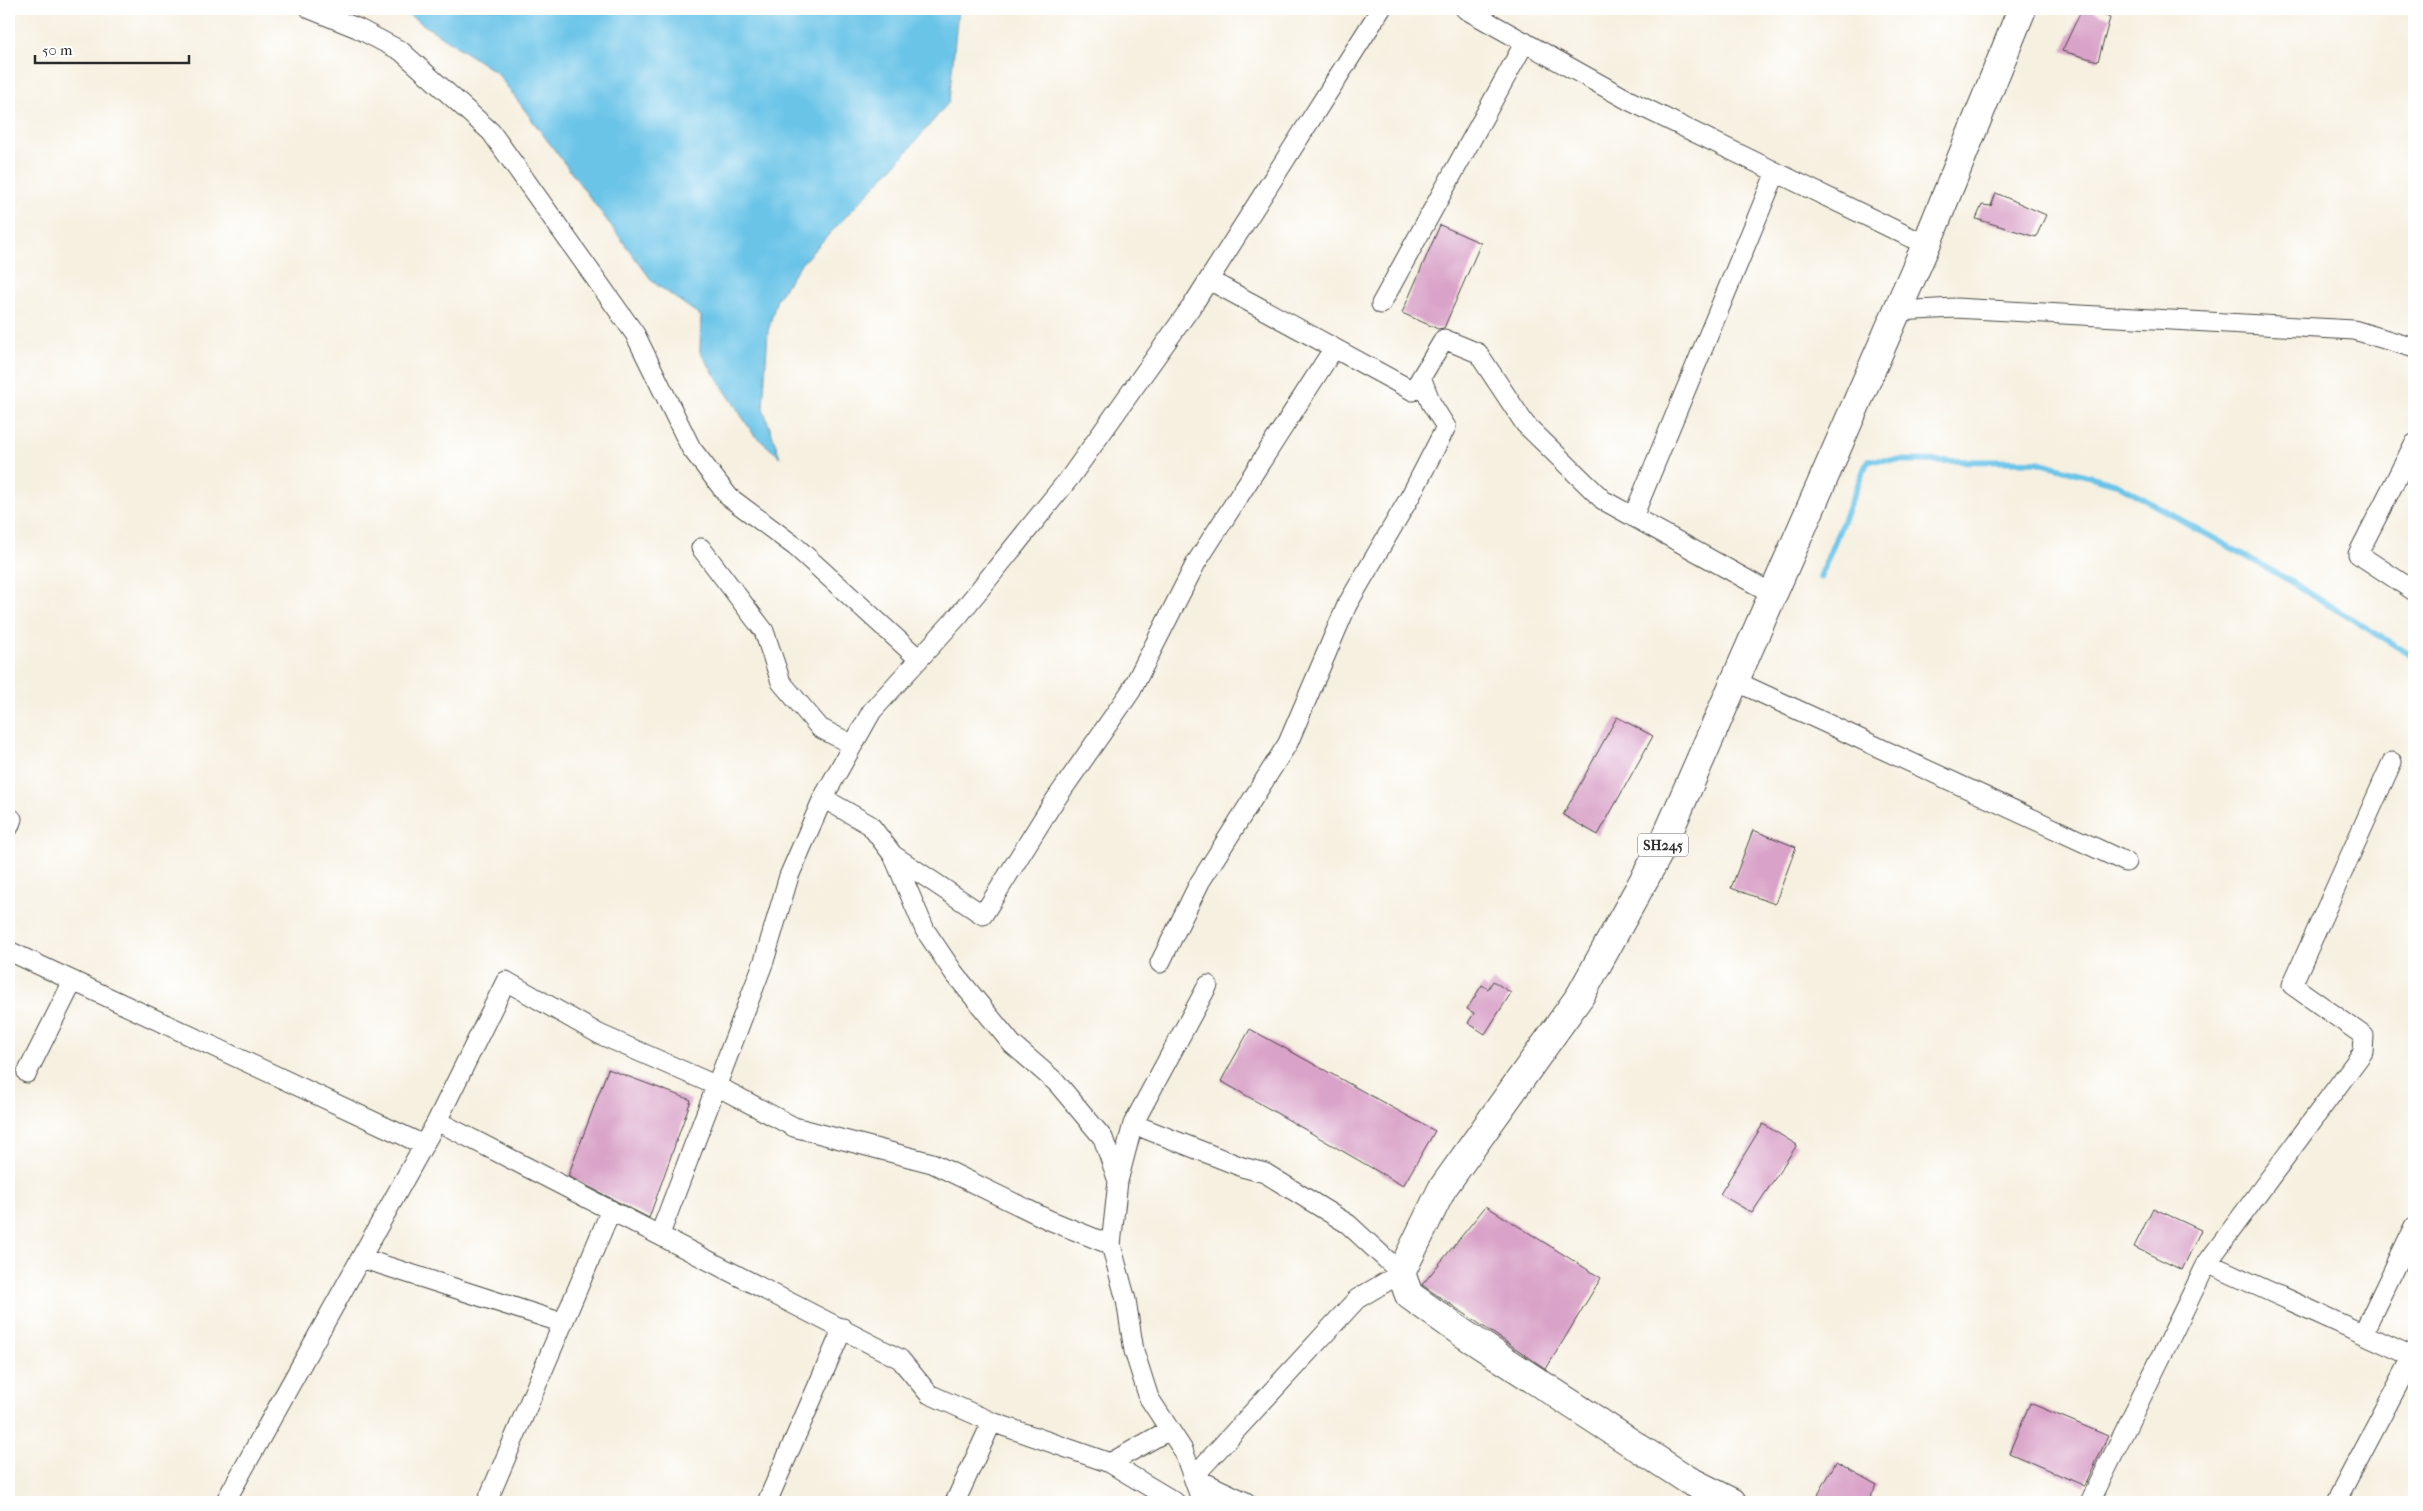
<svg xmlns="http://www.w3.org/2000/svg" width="2423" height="1511" viewBox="0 0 2423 1511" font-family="'IM FELL French Canon',serif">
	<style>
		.water { fill: #6ac4e8; stroke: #4a788a }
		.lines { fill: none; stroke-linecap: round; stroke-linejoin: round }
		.stream { stroke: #6ac4e8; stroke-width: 6 }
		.building { fill: #d9a2c8 }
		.minor-casing { stroke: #494946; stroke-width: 21 }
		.primary-casing { stroke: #494946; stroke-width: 30 }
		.minor { stroke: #fff; stroke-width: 19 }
		.primary { stroke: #fff; stroke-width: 28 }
		.labels { text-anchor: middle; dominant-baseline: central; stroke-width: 4; stroke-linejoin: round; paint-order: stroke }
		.shield { fill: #fff; stroke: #6b6b6b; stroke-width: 1 }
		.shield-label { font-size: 14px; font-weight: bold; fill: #2b2b2b }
	</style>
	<rect width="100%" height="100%" fill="#fff"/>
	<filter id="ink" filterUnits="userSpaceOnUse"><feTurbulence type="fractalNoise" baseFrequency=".02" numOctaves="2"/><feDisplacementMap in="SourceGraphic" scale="10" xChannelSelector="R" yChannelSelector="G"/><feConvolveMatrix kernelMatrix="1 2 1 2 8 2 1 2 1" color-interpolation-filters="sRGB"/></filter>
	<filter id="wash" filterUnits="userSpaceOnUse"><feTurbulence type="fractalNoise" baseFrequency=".0096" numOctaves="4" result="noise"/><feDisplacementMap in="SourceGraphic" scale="20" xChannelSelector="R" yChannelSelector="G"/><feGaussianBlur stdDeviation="1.12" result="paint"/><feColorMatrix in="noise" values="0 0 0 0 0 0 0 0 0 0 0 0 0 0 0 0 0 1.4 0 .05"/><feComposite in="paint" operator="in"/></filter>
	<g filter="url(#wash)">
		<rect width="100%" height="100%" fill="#f6f0e0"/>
		<path class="water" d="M400 9H958L949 102 903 156 800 265 777 299 768 331 763 408 780 457 754 435 700 352 701 316 653 282 497 73Z"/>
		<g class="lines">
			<path class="stream" d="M1820 577 1868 460 2037 462 2117 484 2283 577 2414 657"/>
		</g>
		<g id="blocks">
			<path class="building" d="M2082 9H2088L2110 18 2098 61 2062 51Z
				M1996 193 2046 215 2036 237 1976 219 1982 205 1991 206Z
				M1440 225 1481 243 1444 328 1438 329 1402 313Z
				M1617 717 1653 736 1598 835 1563 815Z
				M1753 830 1796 847 1775 904 1731 888Z
				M1493 981 1511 993 1485 1034 1468 1023 1474 1013 1467 1009 1482 985 1488 989Z
				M1250 1029 1435 1131 1403 1186 1221 1081Z
				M608 1069 691 1100 649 1218 568 1176Z
				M1763 1124 1797 1145 1752 1213 1720 1194Z
				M1486 1206 1601 1278 1546 1369 1422 1285Z
				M2153 1208 2201 1230 2182 1270 2134 1247Z
				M2030 1403 2108 1436 2085 1486 2009 1453Z
				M1836 1462 1877 1485 1868 1502H1814Z"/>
		</g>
	</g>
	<g filter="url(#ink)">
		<use href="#blocks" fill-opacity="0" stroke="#494946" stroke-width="1"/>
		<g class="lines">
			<g class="minor-casing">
				<path id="minor" d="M310 9 357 28 401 51 491 132 635 334 691 448 729 497 796 547 919 659
					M1465 9 1630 101 1926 245
					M1209 280 1413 391 1444 339 1478 353 1525 424 1603 500 1773 594
					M1381 304 1525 42
					M1897 311 1955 308 2354 330 2414 348
					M2414 444 2358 554 2414 591
					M1633 517 1776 172
					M701 548 764 631 781 682 820 728 853 745
					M1735 681 2126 862
					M823 798 870 825 893 855 925 930 954 973 1012 1044 1057 1083 1103 1138 1118 1181 1111 1245 1126 1300 1134 1351 1149 1398 1183 1450 1202 1502
					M9 827 12 819
					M893 855 983 915 1051 806 1131 691 1196 563 1334 348
					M9 951 424 1145
					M1160 963 1200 882 1288 743 1347 605 1411 495 1446 427 1431 403 1421 377
					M27 1073 73 981
					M437 1121 900 1359 929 1394 992 1422 1110 1463 1169 1430
					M1133 1124 1242 1167 1265 1173 1348 1224 1401 1273 1357 1299 1193 1477 1246 1502
					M1118 1181 1133 1124 1208 985
					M660 1234 764 961 789 876 823 798 872 711 959 615 1071 476 1194 303 1381 9
					M361 1258 563 1323
					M2207 1263 2363 1052 2364 1036 2292 985 2392 762
					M2363 1333 2414 1227
					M1110 1463 1175 1502
					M225 1502 437 1121 506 981 599 1034 715 1085 794 1127 932 1163 1049 1220 1111 1245
					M487 1502 611 1210
					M767 1502 843 1328
					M955 1502 992 1422
					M2090 1502 2207 1263 2414 1357
					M2336 1502 2413 1356"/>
			</g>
			<g class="primary-casing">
				<path id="primary" d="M1732 1502 1688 1480 1461 1332 1409 1295 1401 1273 1442 1189 1580 996 1662 847 1926 245 2022 9"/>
			</g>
			<use href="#minor" class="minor"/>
			<use href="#primary" class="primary"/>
		</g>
	</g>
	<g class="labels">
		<rect class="shield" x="1638" y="833.5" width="50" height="23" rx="4"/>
		<g class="shield-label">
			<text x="1663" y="845">SH245</text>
		</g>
	</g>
	<rect width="2423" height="1511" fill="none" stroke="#fff" stroke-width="30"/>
	<path d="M35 55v8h154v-8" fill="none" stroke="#2b2b2b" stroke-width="2.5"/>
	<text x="42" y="55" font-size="15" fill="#2b2b2b" stroke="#ffffff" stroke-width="4" paint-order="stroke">50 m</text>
</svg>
